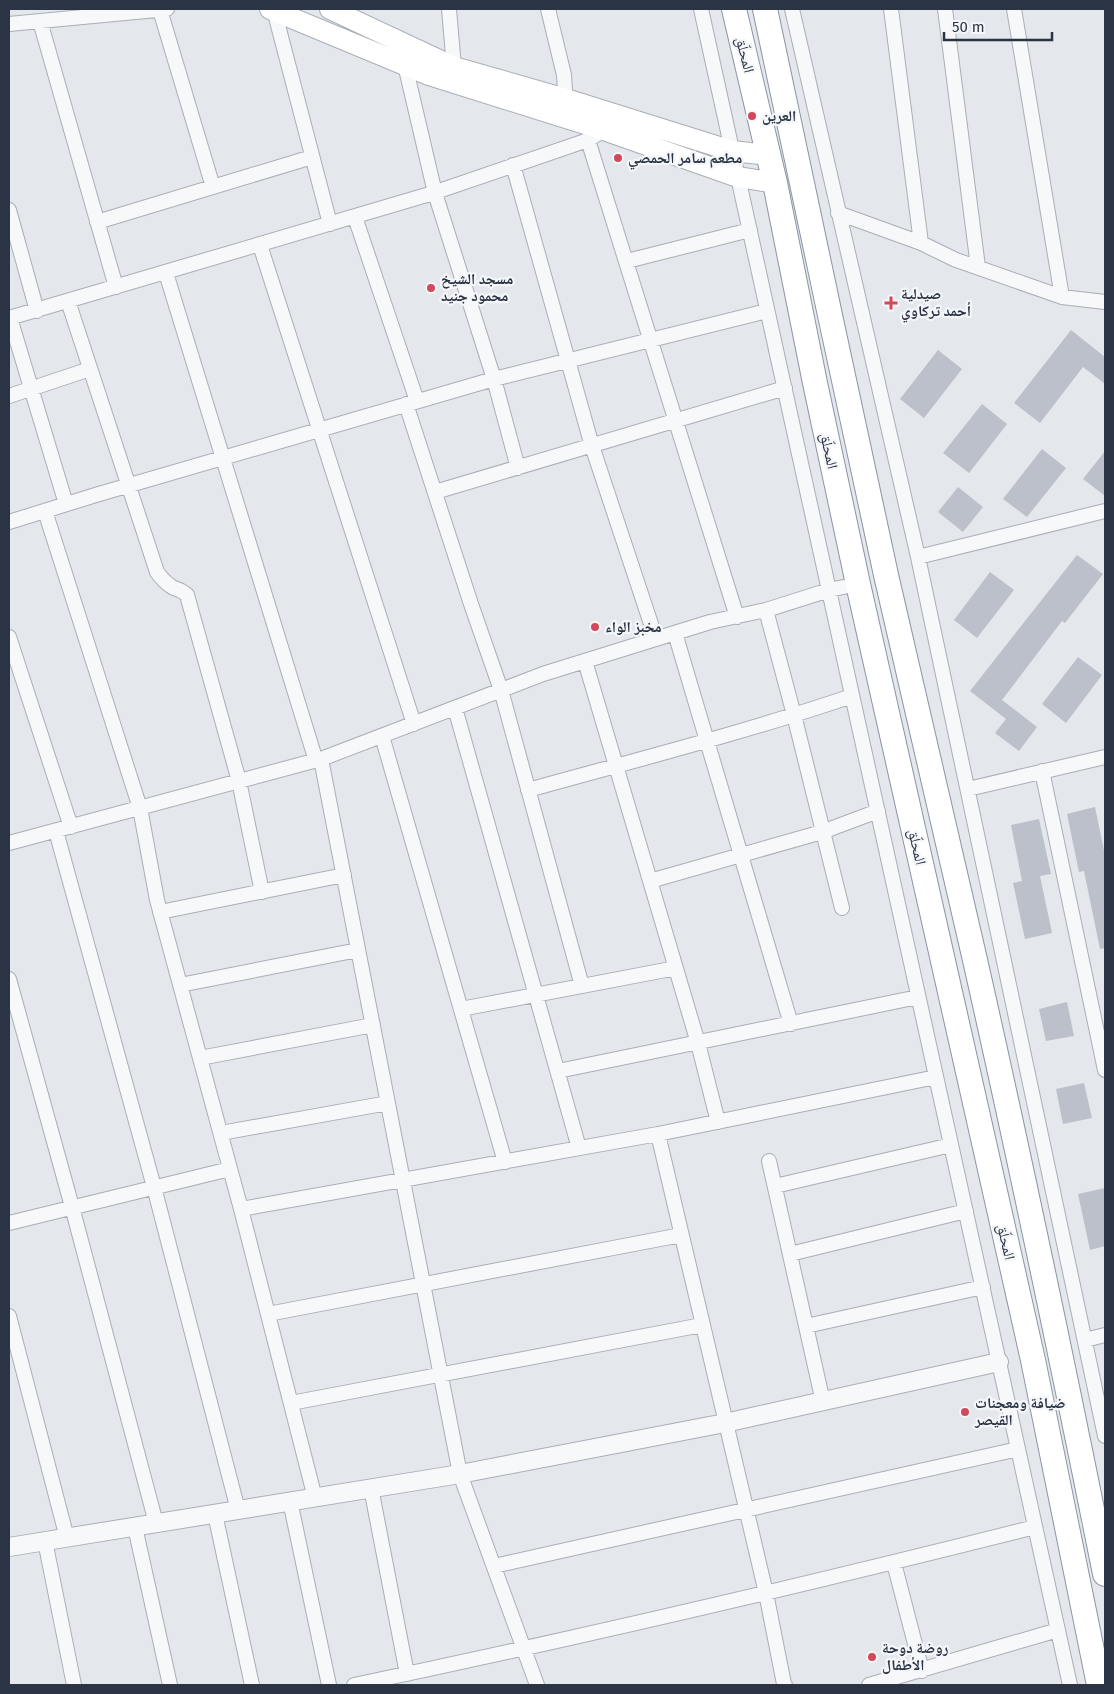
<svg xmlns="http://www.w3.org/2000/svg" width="1114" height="1694" viewBox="0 0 1114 1694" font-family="'Fira Sans','Noto Naskh Arabic',sans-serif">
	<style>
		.building { fill: #bbc0ca }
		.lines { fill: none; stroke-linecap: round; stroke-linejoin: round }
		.minor-casing { stroke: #a9aeb7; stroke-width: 16 }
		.tertiary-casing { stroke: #a9aeb7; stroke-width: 20 }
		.secondary-casing { stroke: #a9aeb7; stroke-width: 22 }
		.trunk-casing { stroke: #8b94a3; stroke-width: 26 }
		.minor { stroke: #f7f8fa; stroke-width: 14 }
		.tertiary { stroke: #f7f8fa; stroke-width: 18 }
		.secondary { stroke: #fff; stroke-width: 20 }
		.trunk { stroke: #fff; stroke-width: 24 }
		.poi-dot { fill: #d1495b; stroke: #f4f6f9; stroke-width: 2 }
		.labels { text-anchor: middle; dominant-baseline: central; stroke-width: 4.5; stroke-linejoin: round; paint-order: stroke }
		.street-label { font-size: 15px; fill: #2b3445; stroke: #f4f6f9 }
		.poi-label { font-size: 15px; font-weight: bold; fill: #2b3445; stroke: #f4f6f9; text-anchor: start }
	</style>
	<rect width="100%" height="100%" fill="#e4e7ec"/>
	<path class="building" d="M1071 330 1105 357V384L1083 367 1040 423 1014 403Z
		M938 350 962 369 924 418 900 399Z
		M982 404 1007 424 969 473 943 453Z
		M1042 449 1066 468 1027 517 1003 499Z
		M1105 451V496L1083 479Z
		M958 487 983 507 963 532 938 512Z
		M1077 555 1103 574 1065 623 1062 621 1002 700 1037 727 1019 751 995 733 1006 719 970 691Z
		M990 572 1014 590 977 638 954 620Z
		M1078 657 1102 675 1066 723 1042 704Z
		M1095 807 1105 855V948L1100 949 1084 871 1079 872 1067 814Z
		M1039 819 1051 874 1040 876 1052 933 1025 939 1013 883 1022 881 1011 825Z
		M1067 1002 1074 1036 1046 1041 1039 1009Z
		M1084 1083 1092 1118 1063 1124 1056 1089Z
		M1105 1188V1246L1090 1250 1078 1194Z"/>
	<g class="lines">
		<g class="minor-casing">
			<path id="minor" d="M449 9 454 67
				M548 9 564 75 566 106
				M701 9 1070 1685
				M792 9 918 557 1105 1436
				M891 9 921 243
				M945 9 978 267
				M1014 9 1062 297
				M160 10 213 187
				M274 10 330 224
				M40 21 116 287
				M9 24 167 9
				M405 65 435 193 494 379 518 468
				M588 140 737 617
				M513 165 592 446 656 639
				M9 210 37 311
				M838 213 921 243 956 260 1062 297 1105 302
				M355 217 417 401
				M97 222 312 157
				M260 245 414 724
				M627 261 750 230
				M166 273 316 761
				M68 301 157 572C161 578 166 583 172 587 178 590 182 590 187 595L239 781 262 892
				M9 318 430 194 588 140 604 130
				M10 318 66 504
				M9 396 90 369
				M406 404 471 604 501 690 582 986
				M435 492 785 388
				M45 511 140 808 157 900 241 1209 315 1498
				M9 522 99 494 494 379 767 311
				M918 557 1105 511
				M766 610 794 715 842 908
				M675 633 791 1024
				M9 637 71 827
				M585 661 698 1043 718 1122
				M455 708 579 1148
				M382 736 505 1162
				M321 759 460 1474 537 1685
				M1042 771 1105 1070
				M968 789 1105 757
				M528 790C636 760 746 732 852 696
				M56 831 154 1187 238 1510
				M9 843 321 759 543 674 710 622 766 610 829 590 858 584
				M650 881 822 832 878 811
				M160 912 344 875
				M9 979 71 1203 156 1523
				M180 985 358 950
				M461 1009 676 968
				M200 1058 373 1025
				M558 1071 918 997
				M221 1133 388 1103
				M658 1134 766 1593 784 1684 785 1685
				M769 1161 823 1402
				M775 1186 951 1145
				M241 1209 658 1134 936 1077
				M9 1223 230 1169
				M790 1254 966 1211
				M268 1314 681 1235
				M9 1316 67 1538
				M806 1326 983 1287
				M1085 1340 1105 1335
				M291 1403 702 1325
				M371 1488 407 1674
				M290 1501 329 1685
				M215 1514 252 1685
				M135 1527 170 1685
				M45 1541 74 1685
				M894 1563 922 1671
				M494 1566 1018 1449
				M354 1685C582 1637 809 1584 1035 1527
				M869 1685 1058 1630"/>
		</g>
		<g class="tertiary-casing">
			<path id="tertiary" d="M9 1547 460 1474 725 1423 999 1362"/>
		</g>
		<g class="secondary-casing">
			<path id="secondary" d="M270 9 429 75 604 130 738 177 775 183
				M330 9 454 67 566 99 732 151 769 155"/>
		</g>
		<g class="trunk-casing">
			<path id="trunk" d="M734 9 775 183 815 383 858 584 1033 1360 1099 1685
				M765 9C806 197 844 387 886 575 915 704 946 832 975 960 1021 1164 1064 1369 1105 1574"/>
		</g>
		<use href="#minor" class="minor"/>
		<use href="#tertiary" class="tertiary"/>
		<use href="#secondary" class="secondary"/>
		<use href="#trunk" class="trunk"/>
	</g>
	<g class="poi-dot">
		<circle cx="752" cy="116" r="5"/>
		<circle cx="618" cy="158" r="5"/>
		<circle cx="431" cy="288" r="5"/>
		<path d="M888.5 295.5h5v5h5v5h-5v5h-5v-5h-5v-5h5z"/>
		<circle cx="595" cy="627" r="5"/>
		<circle cx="965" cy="1412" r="5"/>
		<circle cx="872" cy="1657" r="5"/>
	</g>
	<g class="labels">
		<g class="street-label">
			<text transform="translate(745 55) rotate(76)">المحلّق</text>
			<text transform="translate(829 451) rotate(78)">المحلّق</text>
			<text transform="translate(917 847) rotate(77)">المحلّق</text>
			<text transform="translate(1006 1242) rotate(77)">المحلّق</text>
		</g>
		<g class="poi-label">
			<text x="762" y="116">العرين</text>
			<text x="628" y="158">مطعم سامر الحمصي</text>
			<text x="441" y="279">مسجد الشيخ<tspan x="441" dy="17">محمود جنيد</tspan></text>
			<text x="901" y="294">صيدلية<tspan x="901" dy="17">أحمد تركاوي</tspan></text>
			<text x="605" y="627">مخبز الواء</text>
			<text x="975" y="1403">ضيافة ومعجنات<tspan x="975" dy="17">القيصر</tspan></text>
			<text x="882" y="1648">روضة دوحة<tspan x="882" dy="17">الأطفال</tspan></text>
		</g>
	</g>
	<rect width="1114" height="1694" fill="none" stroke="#2b3445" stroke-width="20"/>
	<path d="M944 32v8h108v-8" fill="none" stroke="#2b3445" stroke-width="2.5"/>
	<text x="952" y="32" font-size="15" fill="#2b3445" stroke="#f4f6f9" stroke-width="4" paint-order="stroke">50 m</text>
</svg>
